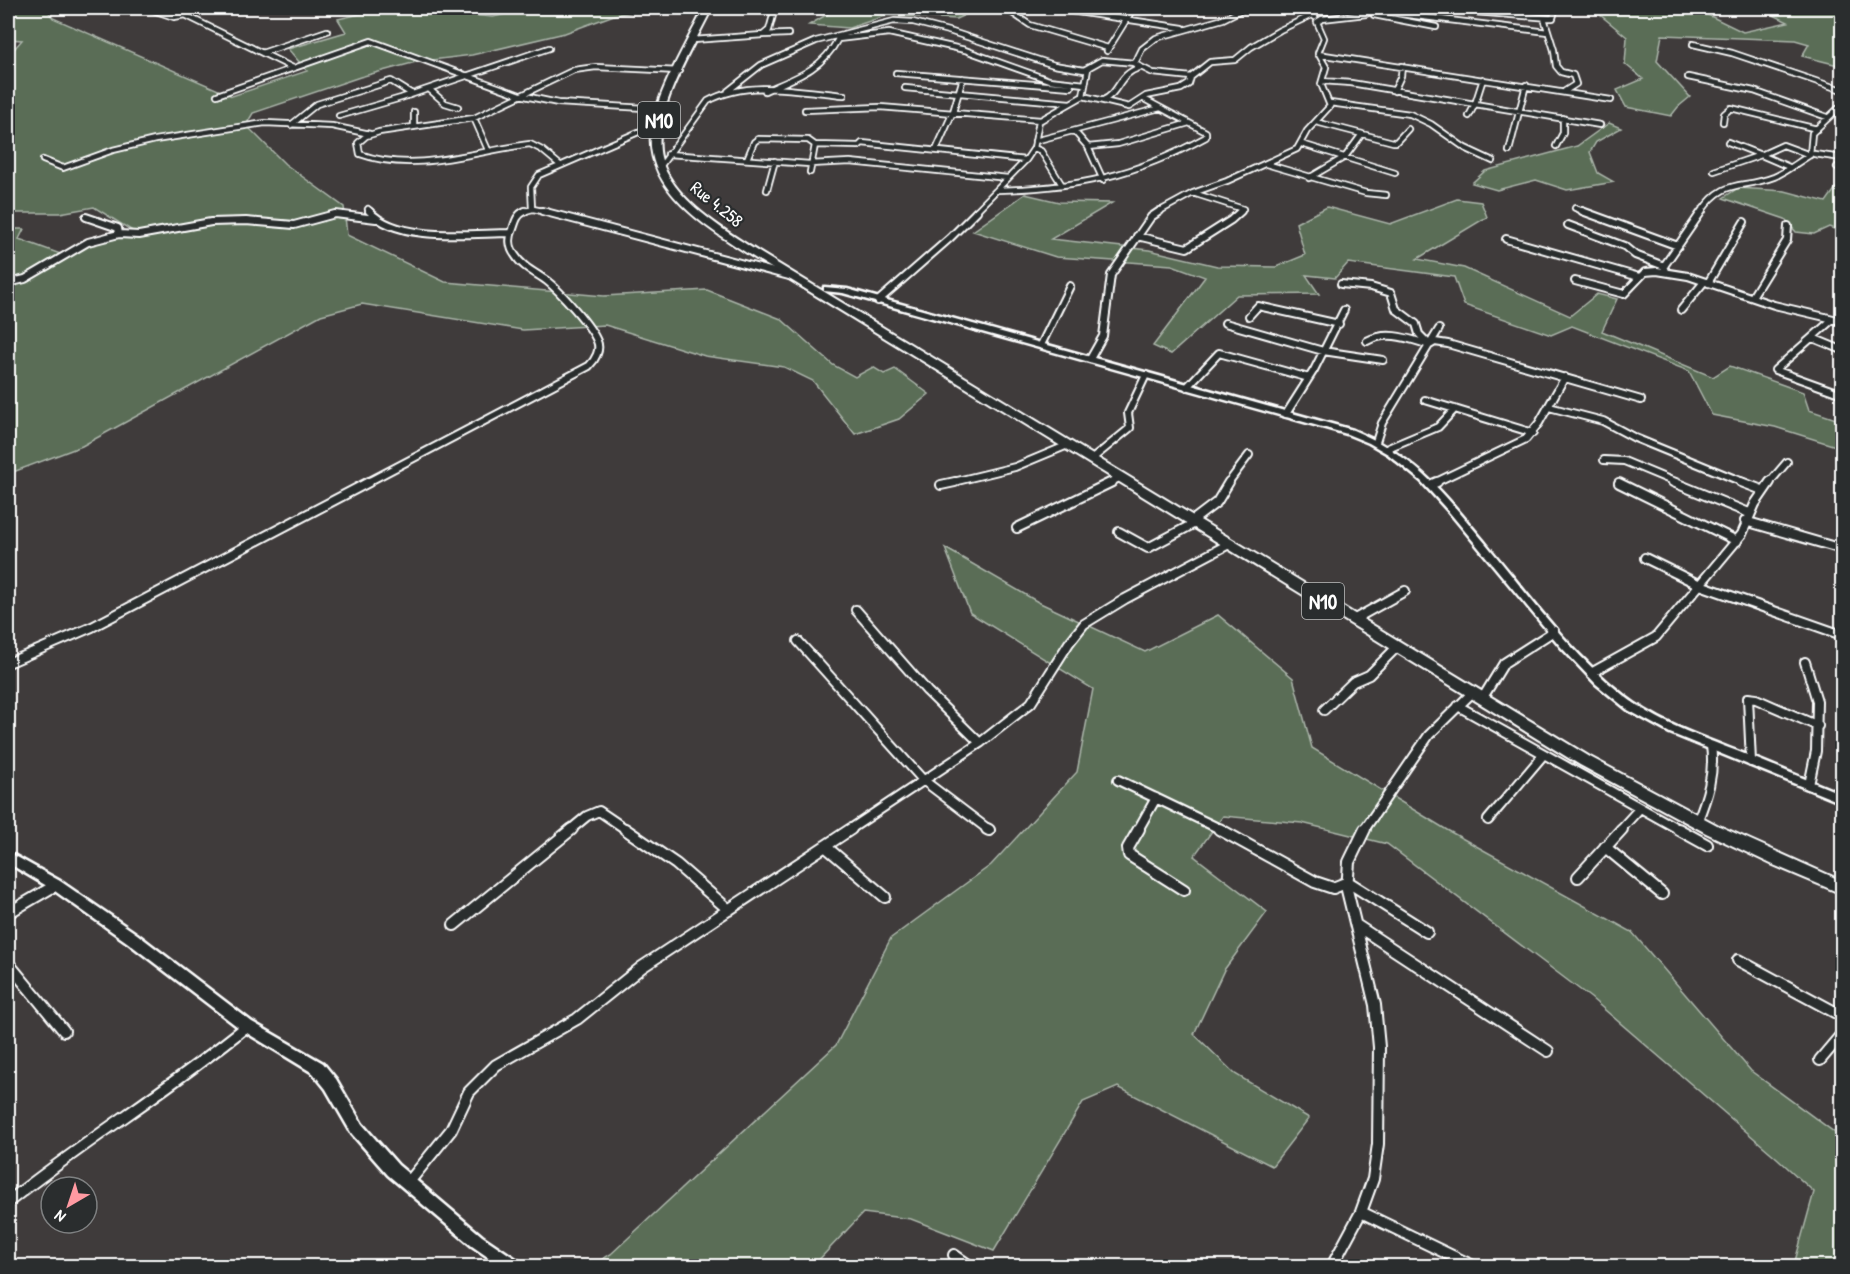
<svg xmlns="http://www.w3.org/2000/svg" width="1850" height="1274" viewBox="0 0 1850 1274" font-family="'Patrick Hand',sans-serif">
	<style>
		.green { fill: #5a6d57; stroke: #acb6ab; stroke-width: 1.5 }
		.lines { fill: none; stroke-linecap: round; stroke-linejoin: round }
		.street-far3-casing { stroke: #fff; stroke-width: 8 }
		.street-far2-casing { stroke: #fff; stroke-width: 10 }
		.street-far1-casing { stroke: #fff; stroke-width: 12 }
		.street-casing { stroke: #fff; stroke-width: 14 }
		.secondary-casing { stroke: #fff; stroke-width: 5 }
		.highway-casing { stroke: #fff; stroke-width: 4 }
		.street-far3 { stroke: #2a2d2e; stroke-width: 4.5 }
		.street-far2 { stroke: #2a2d2e; stroke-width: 6 }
		.street-far1 { stroke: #2a2d2e; stroke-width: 8 }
		.street { stroke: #2a2d2e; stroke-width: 10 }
		.secondary { fill: #2a2d2e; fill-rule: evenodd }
		.highway { fill: #2a2d2e; fill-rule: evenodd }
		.labels { text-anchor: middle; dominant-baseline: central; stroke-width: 4.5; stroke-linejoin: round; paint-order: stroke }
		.far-street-label { font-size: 18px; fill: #fff; stroke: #2a2d2e }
		.shield { fill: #2a2d2e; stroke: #bfc0c0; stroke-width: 1.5 }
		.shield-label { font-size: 21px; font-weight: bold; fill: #fff }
	</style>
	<rect width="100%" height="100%" fill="#3f3b3b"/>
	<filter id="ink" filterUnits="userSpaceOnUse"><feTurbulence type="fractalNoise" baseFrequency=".0167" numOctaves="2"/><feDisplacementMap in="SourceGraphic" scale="12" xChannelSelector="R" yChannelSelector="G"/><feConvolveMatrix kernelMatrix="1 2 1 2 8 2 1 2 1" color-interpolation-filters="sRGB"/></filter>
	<g filter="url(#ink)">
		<path class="green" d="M8 8H46L53 18 232 96 307 71 288 49 346 32 338 19 386 8H460L463 14 493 17 533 8H659L614 15 565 33 472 55 416 62 360 77 253 113 246 125 285 164 344 207 347 235 445 282 604 296 707 290 781 319 833 365 855 377 873 367 884 374 895 369 929 394 899 419 855 434 813 381 784 367 705 356 605 325 523 330 362 304 321 315 82 446 8 474V229H24L19 239 63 255 88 242 131 230 94 207 60 213H8V56L22 40 8 39Z
			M838 8H980L956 19 888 15 849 28 809 25Z
			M1633 8H1694L1743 32 1788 22 1759 8H1842V66L1802 56 1809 44 1795 40 1662 35 1657 61 1690 97 1678 107 1671 116 1626 107 1617 90 1643 79 1625 64 1627 37 1599 14Z
			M1609 123 1621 128 1596 142 1590 152 1598 173 1614 182 1567 190 1536 180 1497 190 1472 183 1485 171 1577 146Z
			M1838 185 1842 186V232L1829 227 1814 234 1796 232 1785 219 1723 198 1738 188 1785 191 1826 202Z
			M1025 194 1059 202 1112 203 1051 239 1149 250 1217 266 1276 267 1305 255 1296 223 1327 207 1390 224 1457 199 1481 202 1487 217 1417 259 1464 268 1570 316 1597 294 1617 299 1602 331 1713 377 1730 366 1803 392 1809 410 1842 421V448L1775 427 1712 415 1689 371 1572 326 1551 335 1464 305 1454 277 1348 263 1335 278 1306 275 1319 294 1237 295 1171 354 1153 346 1205 277 1172 265 1056 257 973 231Z
			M945 548 1038 602 1145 652 1218 615 1293 678 1312 748 1447 830 1632 932 1751 1071 1842 1138V1266H1799L1795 1261 1814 1192 1777 1158 1591 998 1387 844 1302 823 1223 816 1194 856 1267 912 1224 970 1194 1034 1235 1074 1309 1118 1272 1166 1118 1087 1083 1102 994 1251 911 1219 863 1213 813 1266H591L611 1254 836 1045 891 938 991 865 1077 772 1093 689 970 613Z"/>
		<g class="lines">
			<g class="street-far3-casing">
				<path id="street-far3" d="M147 8 174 17 185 15 293 68
					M1005 8 1030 25 1108 48
					M1051 8 1183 28
					M1304 8 1315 17
					M1426 8 1550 18H1553L1555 11
					M1375 11 1548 32
					M1374 15 1436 27
					M1544 18 1554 50 1556 66 1561 72 1573 75 1576 84 1565 91
					M763 35 788 34
					M693 40 763 35 769 30 775 8
					M1693 44 1732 53 1842 90
					M1107 51 1133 9
					M262 53 327 31
					M1318 54 1611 100
					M1133 63 1153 73 1191 77 1210 62 1235 60 1251 47 1280 30 1312 15
					M896 73 1071 87
					M1688 77 1754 91 1827 117
					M1483 79 1475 104 1600 125
					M1322 81 1351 83 1475 104 1469 116
					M905 88 1070 103
					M429 89 445 103 458 107
					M728 91 761 65 816 41 894 21 913 22 952 32 1054 65 1084 70 1102 60 1135 63 1142 49 1156 38 1223 19 1245 8
					M765 91C795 78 822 70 838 39L889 33 965 50 1049 80 1085 84
					M1394 91 1401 76 1402 66
					M217 95 371 41 520 95 558 103 662 109
					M1083 96 1129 107 1146 96 1181 89 1189 84 1191 77
					M1103 100C1119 94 1118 74 1139 68
					M1330 103 1410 114 1431 124 1465 148 1493 161
					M805 110 880 107 1041 120
					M414 112V127
					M339 116 401 98 549 48
					M474 118 488 150
					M1316 122 1393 142H1396L1408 129
					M1723 122 1724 114 1731 108 1817 129
					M291 125 317 104 391 81 412 94
					M1074 131 1088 147 1103 180
					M1035 141 1160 108
					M1728 142 1761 155
					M1302 144 1395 173
					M815 145 859 146 862 143 1026 160
					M1556 146 1563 133V118
					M1088 147 1118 144 1189 123
					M1034 148 1041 151 1062 185
					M936 150 953 112 963 78
					M1509 151 1526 85
					M668 154 810 164 850 162 1008 178
					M1814 154 1842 158
					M747 159 754 142 758 139 808 140 815 145 810 172
					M43 160 63 168 113 150 155 140 265 123 332 126 370 134
					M1266 164 1366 193 1386 195
					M560 165 542 150 530 144C475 151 415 174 360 154L358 143 366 136 379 132 474 118 574 70 596 67 679 71
					M660 167 708 101C748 79 801 91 844 95
					M1789 167 1761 155 1783 145 1810 155
					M1837 167 1842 162
					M1714 171 1761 155
					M1309 178 1345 157 1362 134
					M767 190 775 161
					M997 190C1077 188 1135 176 1206 137V132L1144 99
					M1193 193 1243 209 1240 212
					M1575 208 1586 212
					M368 209 371 212
					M532 209 531 187 539 175 657 124
					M522 212 533 209 548 212
					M975 212 1026 160 1034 148 1039 121 1083 96 1088 69
					M1158 212 1193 193 1227 181 1297 149 1307 131 1330 106 1321 84 1326 67 1318 53 1324 38 1317 22 1322 19 1366 14 1378 8
					M1701 212C1725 177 1740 190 1774 177 1786 172 1798 162 1810 155L1812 133 1842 105"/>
			</g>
			<g class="street-far2-casing">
				<path id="street-far2" d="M369 211C399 243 470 233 510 233
					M542 211 793 277
					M1582 211 1678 246
					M86 217 118 228 119 234
					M1568 225 1624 246 1635 255 1664 266
					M1137 236 1187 248 1231 220 1241 211
					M1506 239 1639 277
					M1666 271 1664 266 1702 211
					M1575 281 1624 294 1645 272 1657 271 1688 276 1774 305 1842 321
					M8 283 25 279 88 242 119 234 139 235 211 222 246 221 294 225 335 214 376 219
					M1708 283 1744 222
					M1341 284 1371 287 1391 293 1396 309 1416 324 1419 334 1429 344
					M1752 297 1787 240 1788 226
					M878 301 950 238 977 211
					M1681 310 1704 282
					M1249 316 1258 306 1339 324
					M1833 319 1775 370 1842 394
					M1225 323 1323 351 1383 360
					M1813 338 1842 350
					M1367 341C1388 330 1409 339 1430 345L1435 342 1448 344 1641 400
					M1041 345 1070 286
					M1090 359 1103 336 1111 275 1151 217 1160 211
					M1187 387 1219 353 1309 378
					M1425 400 1533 433
					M1549 407 1603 421 1635 438 1745 483
					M1286 414 1314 370 1344 310
					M1376 442 1382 423 1439 329
					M1388 448 1438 427 1455 409
					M1092 459 1130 428 1128 413 1146 375
					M1604 460 1624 461 1677 483
					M366 483 589 366C595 360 601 350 597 341 591 326 560 291 547 281 536 273 522 267 515 255 509 247 509 237 513 229 516 220 517 215 525 211
					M949 483 1015 467 1068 445
					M1109 483 1121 477
					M1228 483 1249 455
					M1434 483 1526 439 1539 423 1565 377
					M1769 483 1787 462"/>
			</g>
			<g class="street-far1-casing">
				<path id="street-far1" d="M1673 482 1749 513
					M1741 482 1762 490
					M1619 483 1737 541
					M941 485 955 482
					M1430 485 1437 482
					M1192 521 1217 502 1229 482
					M1745 521 1842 549
					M1017 528 1112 482
					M1119 532 1148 548 1195 523
					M1645 558 1700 585 1842 635
					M856 610 927 691 980 743
					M1353 620 1405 591
					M798 641 923 780 989 830
					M1805 662 1817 701 1816 751 1809 785
					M8 663 92 627 369 482
					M1591 673 1656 637 1742 534 1755 504 1770 482
					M1482 699 1504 663 1554 631
					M1458 706 1680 830
					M1324 710 1353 682 1369 675 1397 647
					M1751 762 1748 698 1756 699 1818 726
					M1118 780 1222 830
					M1488 820 1544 754
					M1697 822C1707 798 1715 773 1711 746
					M570 830 587 816 599 811 627 830
					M849 830 980 743 1031 703 1069 643 1084 624 1125 599 1229 544
					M1138 830 1156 798
					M1364 830 1429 735 1472 693
					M1620 830 1640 808"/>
			</g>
			<g class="street-casing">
				<path id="street" d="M625 829 676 864 729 910
					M987 829 989 830
					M1139 829 1128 848 1129 855 1184 890
					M1219 829 1315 882 1333 888 1348 882 1427 932
					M1678 829 1707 845
					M825 846 885 897
					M1605 847 1662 894
					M1578 877 1622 829
					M8 913 56 885
					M454 925 572 829
					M1356 925 1548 1051
					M1738 960 1842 1016
					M8 963 64 1031
					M1820 1060 1842 1034
					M408 1183 451 1130 469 1092 496 1065 577 1019 642 967 851 829
					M8 1202C86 1140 170 1089 247 1026
					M1361 1212 1473 1266
					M954 1255 970 1266
					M1332 1266 1361 1212 1373 1179 1378 1144 1379 1047 1375 1005 1347 890 1349 862 1365 829"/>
			</g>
			<g class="secondary-casing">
				<path id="secondary" d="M824 287 847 289 1353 430C1417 457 1443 493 1486 544 1529 596 1570 653 1623 695 1657 722 1698 736 1737 751 1773 765 1807 780 1842 794V803L1670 733 1628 710 1596 684 1561 647 1450 513 1421 481 1388 454 1369 443 1347 434 843 293 824 291Z
					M8 852 60 881 137 934 252 1022 323 1063 336 1079 362 1124 398 1165 482 1236 519 1261 521 1266H501L472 1246 388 1175 352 1134 326 1089 313 1073 242 1030 127 942 52 889 8 863Z"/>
			</g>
			<g class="highway-casing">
				<path id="highway" d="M704 8H712C693 48 651 112 661 157 670 198 724 230 757 251L1590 757 1717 825 1842 881V894L1771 864 1706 833 1580 765 750 255C709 229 646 191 651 134 654 96 687 43 704 8Z"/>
			</g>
			<use href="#street-far3" class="street-far3"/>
			<use href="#street-far2" class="street-far2"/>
			<use href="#street-far1" class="street-far1"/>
			<use href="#street" class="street"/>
			<use href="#secondary" class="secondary"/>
			<use href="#highway" class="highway"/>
		</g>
	</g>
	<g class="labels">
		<g class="far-street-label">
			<text transform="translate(717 204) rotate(39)">Rue 4.258</text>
		</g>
		<g class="shield">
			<rect x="638" y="102" width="42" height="36" rx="4.5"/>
			<rect x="1302" y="583" width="42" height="36" rx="4.5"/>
		</g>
		<g class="shield-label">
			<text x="659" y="120">N10</text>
			<text x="1323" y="601">N10</text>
		</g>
	</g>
	<rect width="1850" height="1274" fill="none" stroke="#2a2d2e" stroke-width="30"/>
	<rect x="15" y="15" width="1820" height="1244" fill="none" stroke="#fff" stroke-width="2" filter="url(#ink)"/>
	<g transform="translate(69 1205) rotate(219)"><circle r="28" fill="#2a2d2e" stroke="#7f8182" stroke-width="1.5"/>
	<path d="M0-4.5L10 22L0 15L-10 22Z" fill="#ff9aa2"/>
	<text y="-9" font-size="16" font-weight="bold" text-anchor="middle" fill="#ffffff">N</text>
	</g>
</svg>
